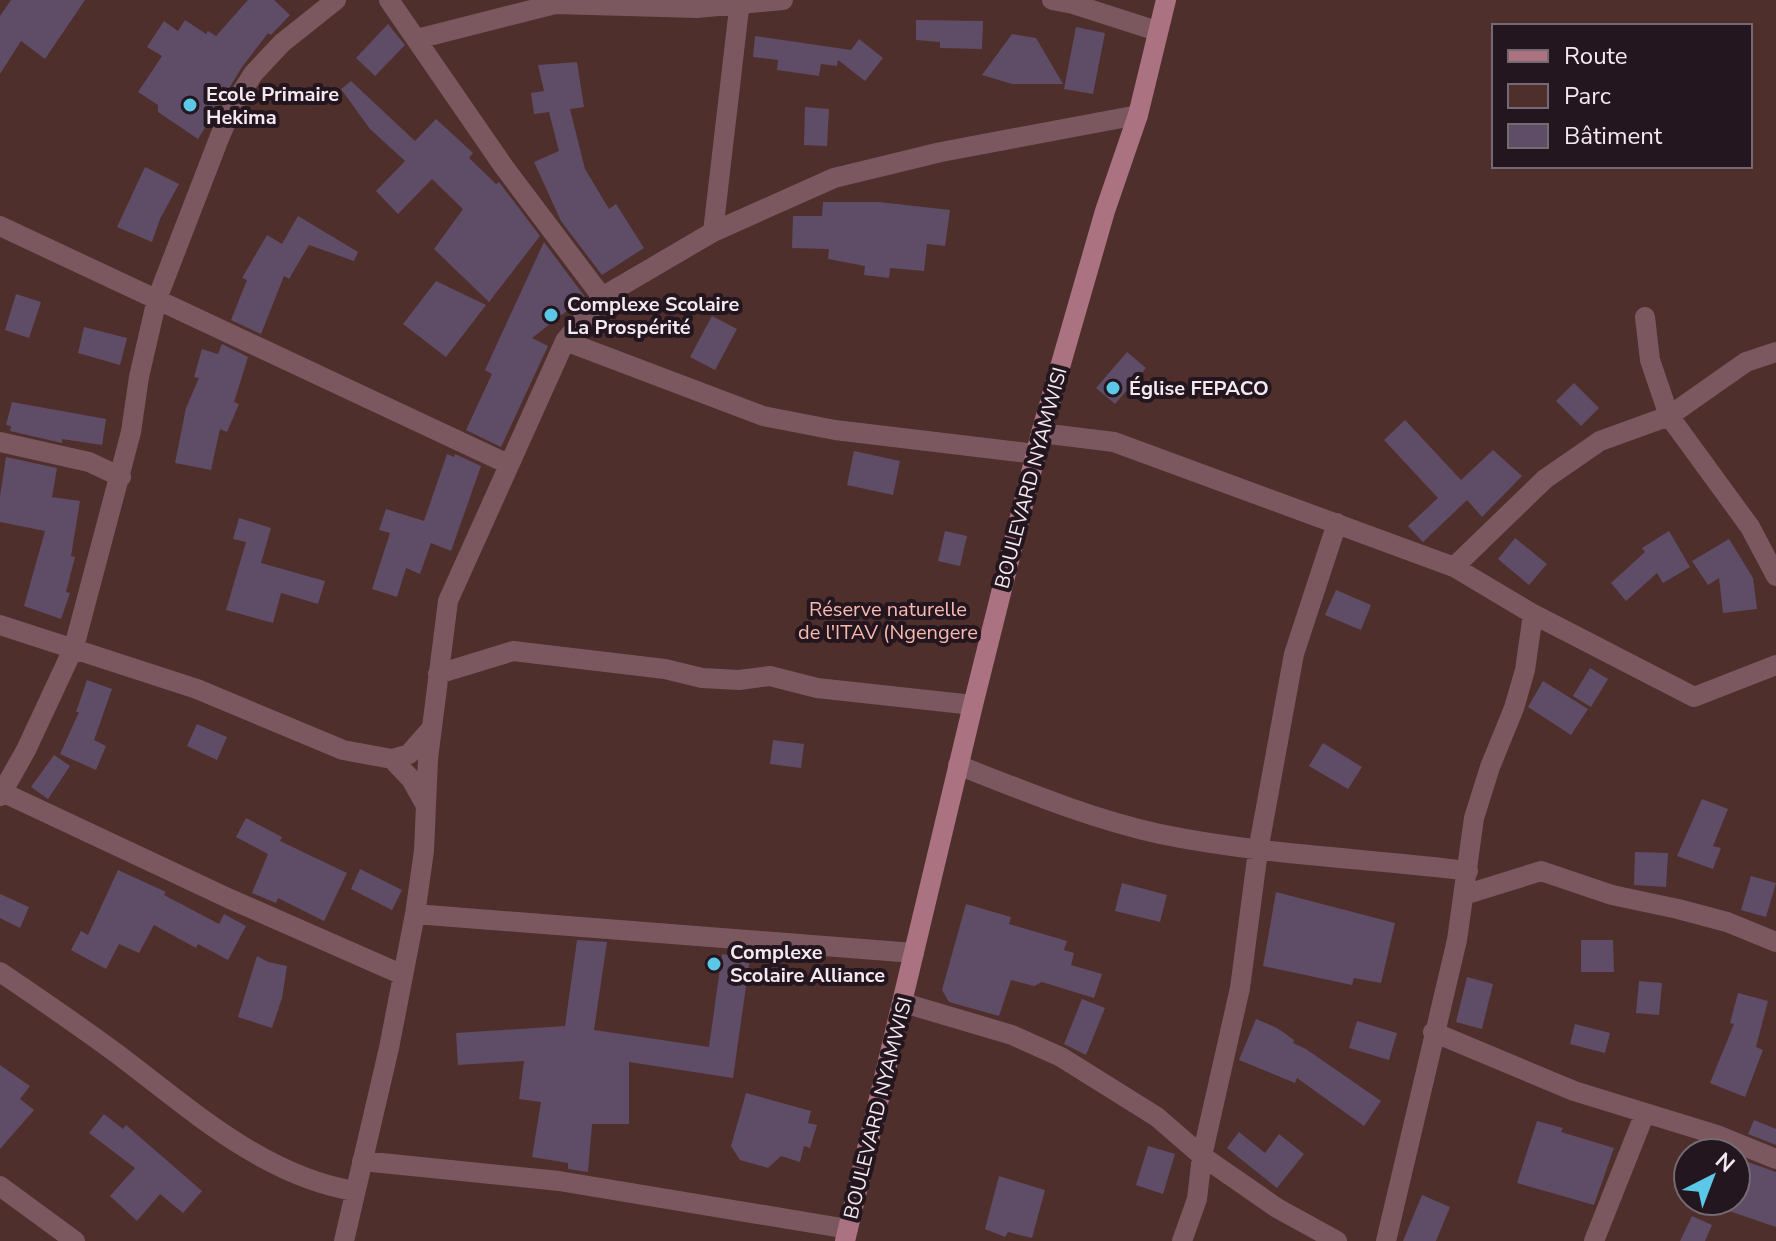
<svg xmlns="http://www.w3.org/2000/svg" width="1776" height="1241" viewBox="0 0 1776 1241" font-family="'Nunito Sans',sans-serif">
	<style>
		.green { fill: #4e2f2b; fill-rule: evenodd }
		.building { fill: #5f4d67 }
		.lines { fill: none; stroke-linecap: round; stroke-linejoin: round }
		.street { stroke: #7b5760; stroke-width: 20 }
		.secondary { stroke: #ab7381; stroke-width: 20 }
		.poi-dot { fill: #5bc8e7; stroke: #23161f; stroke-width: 3 }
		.labels { text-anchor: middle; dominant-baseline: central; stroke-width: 8; stroke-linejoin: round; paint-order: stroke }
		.poi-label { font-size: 20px; font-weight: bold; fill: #f3e9ef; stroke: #23161f; text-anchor: start }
		.street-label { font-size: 20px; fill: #f3e9ef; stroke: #23161f }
		.park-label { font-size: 20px; fill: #fab9b0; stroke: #23161f }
	</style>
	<rect width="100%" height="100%" fill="#2d1f28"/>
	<path class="green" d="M0 0H1776V1241H0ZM1494 26H1750V166H1494ZM1688 1153H1736V1201H1688Z"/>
	<path class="building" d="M11 0H85L45 59 21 41 0 74V16Z
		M248 0H274L290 15 271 35 268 33 242 67 198 139 158 112V105L138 92 162 56 147 47 164 21 178 31 185 20 206 34 208 31 216 36Z
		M916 20 983 21 982 49 940 48V42L916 40Z
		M388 24 405 45 375 76 356 58Z
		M1076 27 1105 33 1093 94 1064 89Z
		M1012 34 1036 38 1063 84H1012L982 75Z
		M755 36 851 50 859 39 883 58 865 81 838 60 837 66 821 64 819 76 777 70 778 60 753 57Z
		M577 62 584 107 570 109 585 169 609 209 616 204 644 248 602 275 561 221 534 162 559 151 549 112 534 114 531 93 544 91 538 65Z
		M351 81 415 141 436 119 473 153 469 158 496 184 499 182 540 236 489 302 434 249 463 209 432 179 398 214 376 191 405 161 370 129 341 89Z
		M805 107 829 109 827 146 804 145Z
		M145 167 179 184 160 219 152 242 117 227Z
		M823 202H879L950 210 945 246 927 244 924 271 890 268 889 278 864 275 865 266 828 259 829 249 792 248 793 216H822Z
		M298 216 358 252 354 261 309 245 289 279 284 276 261 334 231 320 247 280 242 278 267 235 282 244Z
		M544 242 585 297 532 338 548 346 501 447 466 430 492 374 485 370Z
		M436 281 486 305 446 357 403 324Z
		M16 294 41 302 29 338 5 330Z
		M712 316 737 329 715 370 690 357Z
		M84 327 127 338 120 365 78 353Z
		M222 344 248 357 234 402 239 404 227 432 220 429 211 470 175 463 186 408 199 378 194 377 202 349 218 354Z
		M1127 352 1146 368 1115 404 1096 388Z
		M1574 383 1599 408 1581 426 1556 401Z
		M12 402 106 419 102 445 62 439V443L10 431 11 426 6 425Z
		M1405 420 1461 480 1493 450 1522 476 1482 517 1467 500 1423 542 1408 526 1438 498 1384 440Z
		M854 451 900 461 893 495 847 485Z
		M447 454 454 457 455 454 481 466 451 551 431 543 420 574 406 568 397 597 372 589 390 533 379 530 386 509 424 521Z
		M6 457 57 468 52 497 80 501 71 556 75 557 66 592 70 593 61 619 24 606 45 531 0 522V496Z
		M239 518 271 528 261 563 325 581 318 604 281 593 273 623 226 610 246 542 233 539Z
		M945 531 967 536 960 566 938 561Z
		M1669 531 1690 567 1663 583 1657 573 1626 601 1611 583 1645 552 1642 548Z
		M1515 538 1547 564 1529 585 1498 559Z
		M1729 539 1753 578 1757 609 1723 613 1719 578 1708 585 1692 561Z
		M1336 590 1371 605 1361 630 1325 615Z
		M1590 668 1608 679 1591 707 1573 696Z
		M87 680 112 689 94 740 106 746 96 770 60 754 79 712H76Z
		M1543 681 1588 709 1571 735 1528 707Z
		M197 724 227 737 217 760 187 746Z
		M773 740 804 744 801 768 770 764Z
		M1323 743 1362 767 1348 789 1309 766Z
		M54 755 70 766 48 799 31 787Z
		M1702 799 1728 809 1713 846 1721 848 1713 869 1677 856Z
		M246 818 282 837 280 841 347 873 324 921 278 898 276 903 252 893 268 854 236 837Z
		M1635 852 1668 853 1666 887 1634 885Z
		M360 869 402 890 392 910 351 889Z
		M118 870 166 892 164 895 219 924 224 914 246 926 228 960 198 944 196 948 154 925 139 953 119 944 106 969 71 950 81 931 88 935Z
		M1751 876 1776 883 1766 917 1741 910Z
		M1122 883 1167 895 1160 922 1115 911Z
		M1276 892 1395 923 1381 983 1354 978 1352 985 1263 966Z
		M0 894 29 907 20 928 0 918Z
		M966 904 1011 917 1009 924 1067 941 1064 950 1074 953 1071 965 1102 974 1094 998 1042 982 1034 986 1011 980 999 1016 949 1002 942 990Z
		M577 940 607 942 594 1030 709 1047 722 954 750 958 733 1078 629 1062V1124H592L588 1172 568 1169V1163L532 1157 541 1102 519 1099 524 1061 458 1065 456 1033 565 1026Z
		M1581 940H1613L1614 972H1581Z
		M257 956 268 962 287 966 282 998 272 1028 238 1017Z
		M1467 977 1493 984 1482 1029 1456 1022Z
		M1639 981 1662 983 1659 1015 1636 1013Z
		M1738 993 1768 1001 1756 1047 1763 1050 1745 1097 1710 1083 1734 1024 1730 1023Z
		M1082 999 1105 1008 1086 1055 1064 1044Z
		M1256 1019 1277 1028 1294 1040 1293 1043 1306 1049 1381 1101 1364 1126 1297 1078 1295 1083 1239 1060Z
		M1357 1021 1397 1033 1389 1060 1349 1048Z
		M1575 1024 1610 1033 1605 1053 1570 1044Z
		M0 1065 30 1086 20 1099 34 1110 0 1149Z
		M746 1093 811 1111 808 1123 817 1125 810 1148 804 1146 800 1162 781 1156 768 1168 740 1160 731 1146Z
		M104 1114 123 1129 126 1125 202 1191 183 1213 160 1194 137 1221 110 1196 135 1168 89 1133Z
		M1754 1120 1776 1129V1145L1748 1134Z
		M1537 1121 1563 1128 1561 1132 1614 1148 1594 1205 1517 1183Z
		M1239 1132 1265 1153 1279 1134 1304 1154 1277 1188 1227 1148Z
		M1148 1146 1175 1154 1163 1194 1136 1185Z
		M1745 1161 1776 1172V1227L1729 1211 1732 1201H1736V1189Z
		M999 1176 1045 1190 1032 1238 1008 1232 1005 1237 985 1229Z
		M1422 1195 1450 1207 1436 1241H1403Z
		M1692 1216 1712 1225 1705 1241H1680Z"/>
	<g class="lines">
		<path class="street" d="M389 0 504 167 602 297
			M1052 0 1073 4 1157 31
			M417 39 555 4 697 8 783 0
			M0 226 508 464
			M713 232 740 0
			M1645 317 1650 360 1669 416 1750 527 1776 576
			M565 341 763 416 835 430 1036 454
			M1041 433 1114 442 1454 567 1533 614 1694 697 1776 665
			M0 442 89 462 121 477
			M1454 567 1545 479 1600 441 1669 416 1746 362 1776 352
			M0 625 197 689 343 750 392 759 409 754 432 728
			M438 674 513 651 665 669 702 678 739 680 770 676 817 688 973 705
			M392 759 411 779 426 806
			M958 765C1024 791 1091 819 1160 834 1262 855 1365 858 1468 871
			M2 792 230 899 403 975
			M0 796 26 750 74 647 131 432 139 377 157 299 220 136 233 106 253 74 282 43 336 0
			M1464 895 1541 871 1612 895 1678 909 1727 922 1776 942
			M415 914 914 953
			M0 972C40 999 81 1027 120 1056 190 1109 265 1177 355 1191
			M904 1003 1012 1035 1061 1057 1157 1117 1202 1156 1277 1208 1337 1241
			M1433 1032 1574 1091 1717 1135 1776 1159
			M362 1161 559 1181 848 1229
			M0 1186 75 1241
			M344 1241 389 1048 415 914 424 851 428 759 448 601 565 341 602 297 713 232 834 178 941 152 1138 115
			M1182 1241 1197 1199 1202 1156 1240 988 1258 851 1294 654 1337 523
			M1386 1241 1457 940 1474 818 1490 767 1514 708 1525 670 1533 614
			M1594 1241 1645 1113"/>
		<path class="secondary" d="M845 1241 973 705 1041 433 1105 211 1138 115 1166 0"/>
	</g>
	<g class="poi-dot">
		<circle cx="190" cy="105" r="8"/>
		<circle cx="551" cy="315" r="8"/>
		<circle cx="1113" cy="388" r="8"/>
		<circle cx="714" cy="964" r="8"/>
	</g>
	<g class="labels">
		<g class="poi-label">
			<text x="206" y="94">Ecole Primaire<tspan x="206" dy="23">Hekima</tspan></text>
			<text x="567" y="304">Complexe Scolaire<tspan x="567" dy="23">La Prospérité</tspan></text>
			<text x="1129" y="388">Église FEPACO</text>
			<text x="730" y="952">Complexe<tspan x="730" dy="23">Scolaire Alliance</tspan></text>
		</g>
		<g class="street-label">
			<text transform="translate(1031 478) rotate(-75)">BOULEVARD NYAMWISI</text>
			<text transform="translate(878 1108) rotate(-76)">BOULEVARD NYAMWISI</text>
		</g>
		<g class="park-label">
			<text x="888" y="609">Réserve naturelle<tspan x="888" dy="23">de l'ITAV (Ngengere</tspan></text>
		</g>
	</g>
	<rect x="1492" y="24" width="260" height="144" fill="#23161f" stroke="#766a72" stroke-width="2"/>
	<rect x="1508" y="50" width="40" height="12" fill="#ab7381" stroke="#766a72" stroke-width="2"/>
	<text x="1564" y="64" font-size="24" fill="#f3e9ef">Route</text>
	<rect x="1508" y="84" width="40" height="24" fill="#4e2f2b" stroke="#766a72" stroke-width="2"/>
	<text x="1564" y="104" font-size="24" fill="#f3e9ef">Parc</text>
	<rect x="1508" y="124" width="40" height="24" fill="#5f4d67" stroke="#766a72" stroke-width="2"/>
	<text x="1564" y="144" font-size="24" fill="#f3e9ef">Bâtiment</text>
	<g transform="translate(1712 1177) rotate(42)"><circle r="38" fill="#23161f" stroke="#766a72" stroke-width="2"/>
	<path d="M0-6L14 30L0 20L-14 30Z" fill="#5bc8e7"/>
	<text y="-12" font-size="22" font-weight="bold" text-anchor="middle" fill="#f3e9ef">N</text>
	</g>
</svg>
